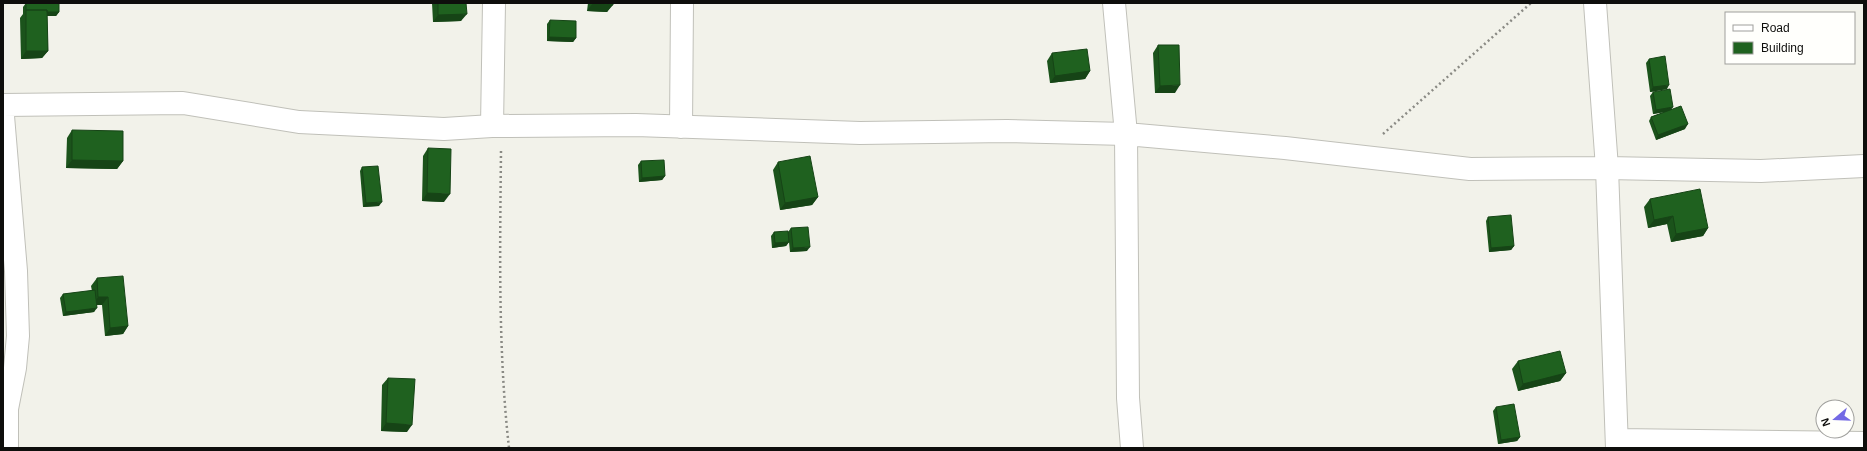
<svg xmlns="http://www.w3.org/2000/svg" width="1867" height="451" viewBox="0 0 1867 451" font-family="Arial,sans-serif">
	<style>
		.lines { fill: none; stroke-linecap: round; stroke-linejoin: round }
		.minor-casing { stroke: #c0c0b9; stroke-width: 24 }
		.path { stroke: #8a8a84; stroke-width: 2.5; stroke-dasharray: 2 3; stroke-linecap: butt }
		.minor { stroke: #fff; stroke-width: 22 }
		.wall { fill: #1b531b }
		.shaded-wall { fill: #164416 }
		.building { fill: #1f611f; stroke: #164416 }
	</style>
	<rect width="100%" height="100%" fill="#f2f2ea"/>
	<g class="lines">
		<g class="minor-casing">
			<path id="minor" d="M1114 3 1126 134 1128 398 1132 448
				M1595 3 1607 168 1617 448
				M3 105 183 103 299 122 444 129 492 126 636 125 860 133 1007 131 1126 134 1285 148 1470 169 1607 168 1761 171 1864 166
				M3 116 16 271 18 336 15 368 7 409V448
				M492 126 494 3
				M681 127 682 3
				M1617 440 1864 443"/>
		</g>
		<path class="path" d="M1383 134 1531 3
			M501 151C500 250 498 350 509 448"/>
		<use href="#minor" class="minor"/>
	</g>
	<path class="wall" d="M26 3 59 12 56 16H47L48 51 42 58 21 59 20 18 23 14V7Z
		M432 3H466L461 21 433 22Z
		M588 3H613L607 12 587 11Z
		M550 20 576 38 573 42 547 41V24Z
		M1158 45 1175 93H1155L1153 53Z
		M1052 53 1090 71 1085 79 1050 83 1047 61Z
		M1649 59 1667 89 1650 92 1646 63Z
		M1653 92 1673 107 1671 109 1685 129 1656 140 1649 121 1651 117 1665 112 1653 114 1650 96Z
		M72 130 123 161 117 169 66 168 67 138Z
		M428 148 444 202 422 201 423 156Z
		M641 161 665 176 662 180 639 182 638 165Z
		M778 162 818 197 812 205 780 210 773 170Z
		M362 167 379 206 363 207 360 171Z
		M1650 199 1708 228 1703 236 1671 242 1667 224 1648 228 1644 207Z
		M1488 217 1514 246 1511 250 1489 252 1486 221Z
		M791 228 807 251 790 252 789 242 786 246 772 248 771 236 774 232H788Z
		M97 278 128 326 123 334 105 336 102 305H97L94 312 63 316 60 298 63 294 92 291 91 286Z
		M1518 361 1566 373 1560 381 1518 391 1512 369Z
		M388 378 407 432 381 431 382 385Z
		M1496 407 1520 437 1517 441 1498 444 1493 411Z"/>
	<path class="shaded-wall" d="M593 3 613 5 607 12 587 11Z
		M26 12H59L56 16H26Z
		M467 14 461 21 433 22 438 15Z
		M549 37 576 38 573 42 547 41Z
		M26 51H48L42 58 21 59Z
		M1090 71 1085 79 1050 83 1055 76Z
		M1180 85 1175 93H1155L1160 86Z
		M1669 85 1667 89 1650 92 1653 87Z
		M1673 107 1670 111 1653 114 1656 110Z
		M1688 124 1685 129 1656 140 1658 135Z
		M72 160 123 161 117 169 66 168Z
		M665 176 662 180 639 182 642 178Z
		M427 193 450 194 444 202 422 201Z
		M818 197 812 205 780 210 785 203Z
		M382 202 379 206 363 207 366 203Z
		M1673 216 1667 224 1648 228 1654 220Z
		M1708 228 1703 236 1671 242 1676 234Z
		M789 242 786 246 772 248 775 243Z
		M1514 246 1511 250 1489 252 1491 248Z
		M810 247 807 251 790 252 793 248Z
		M98 297H108L102 305H93Z
		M97 308 94 312 63 316 66 312Z
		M128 326 123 334 105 336 110 328Z
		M1566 373 1560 381 1518 391 1523 384Z
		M386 423 412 425 407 432 381 431Z
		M1520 437 1517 441 1498 444 1501 440Z"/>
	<path class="building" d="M26 3H59V12H47V10H26Z
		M438 3H466L467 14 438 15Z
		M593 3H613V5Z
		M26 10H47L48 51H26Z
		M550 20 576 21V38L549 37Z
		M1158 45H1179L1180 85 1160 86Z
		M1087 49 1090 71 1055 76 1052 53Z
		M1665 56 1669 85 1653 87 1649 59Z
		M1670 89 1673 107 1656 110 1653 92Z
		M1681 106 1688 124 1658 135 1651 117Z
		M72 130 123 131V161L72 160Z
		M428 148 451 149 450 194 427 193Z
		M810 156 818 197 785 203 778 162Z
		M664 160 665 176 642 178 641 161Z
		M378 166 382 202 366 203 362 167Z
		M1700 189 1708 228 1676 234 1673 216 1654 220 1650 199Z
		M1511 215 1514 246 1491 248 1488 217Z
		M808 227 810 247 793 248 791 228Z
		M788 231 789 242 775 243 774 232Z
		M123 276 128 326 110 328 108 297H98L97 278Z
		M95 290 97 308 66 312 63 294Z
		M1560 351 1566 373 1523 384 1518 361Z
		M388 378 415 379 412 425 386 423Z
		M1514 404 1520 437 1501 440 1496 407Z"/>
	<rect width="1867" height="451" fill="none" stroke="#0e0e0c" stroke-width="8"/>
	<rect x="1725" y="12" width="130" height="52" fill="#fffffc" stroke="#9f9f9c"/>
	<rect x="1733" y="25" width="20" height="6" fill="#ffffff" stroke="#9f9f9c"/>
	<text x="1761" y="32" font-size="12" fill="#0e0e0c">Road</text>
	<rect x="1733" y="42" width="20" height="12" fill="#1f611f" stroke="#9f9f9c"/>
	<text x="1761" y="52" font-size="12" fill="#0e0e0c">Building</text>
	<g transform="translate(1835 419) rotate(251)"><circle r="19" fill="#fffffc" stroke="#9f9f9c"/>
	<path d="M0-3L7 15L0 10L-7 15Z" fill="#7369e4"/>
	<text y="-6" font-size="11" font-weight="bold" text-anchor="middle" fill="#0e0e0c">N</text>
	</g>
</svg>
